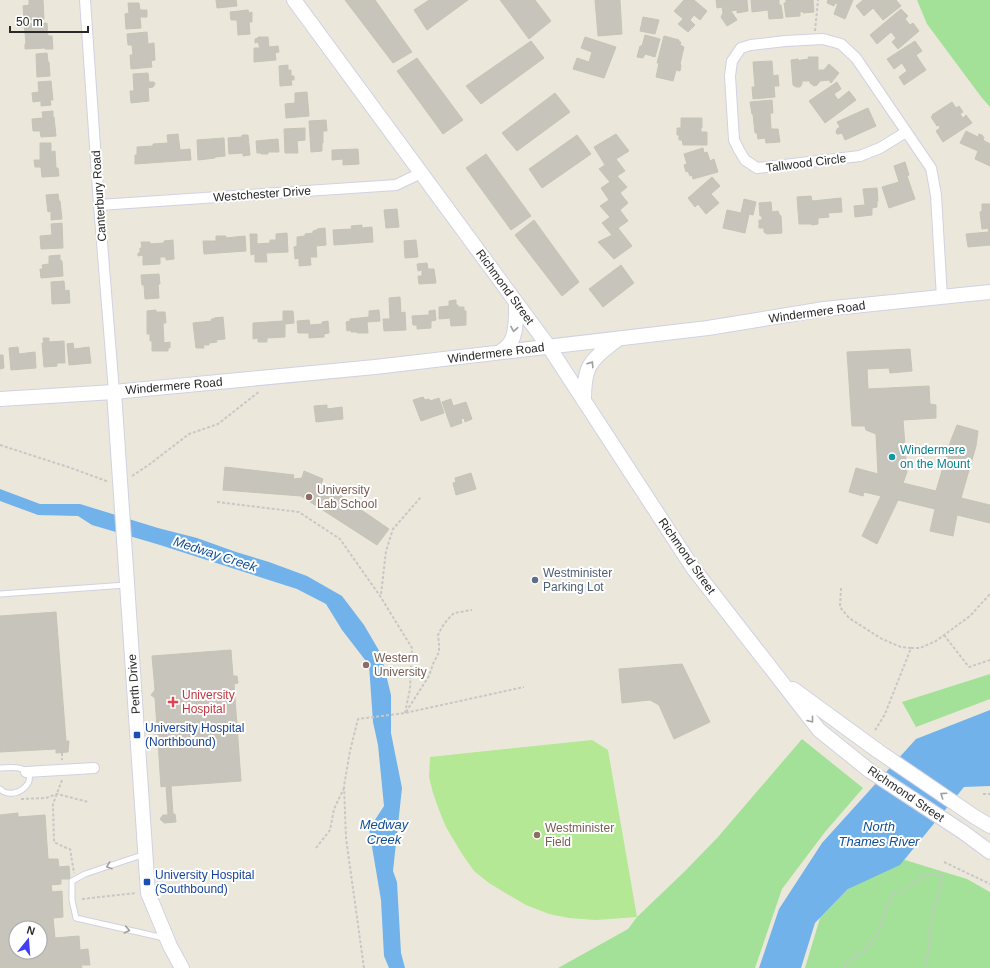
<svg xmlns="http://www.w3.org/2000/svg" width="990" height="968" viewBox="0 0 990 968" font-family="Helvetica,sans-serif">
	<style>
		.green { fill: #a3e199 }
		.pitch { fill: #b4e895 }
		.water { fill: #71b2eb }
		.building { fill: #c7c4bb; stroke: #c6c4b5; fill-rule: evenodd }
		.lines { fill: none; stroke-linecap: round; stroke-linejoin: round }
		.lane-casing { stroke: #d1d1e2; stroke-width: 7 }
		.street-casing { stroke: #d1d1e2; stroke-width: 12 }
		.secondary-casing { stroke: #d1d1e2; stroke-width: 16 }
		.path { stroke: #c7c7c7; stroke-width: 2; stroke-dasharray: 3 2; stroke-linecap: butt }
		.lane { stroke: #fff; stroke-width: 5 }
		.street { stroke: #fff; stroke-width: 10 }
		.secondary { stroke: #fff; stroke-width: 14 }
		.secondary-bridge-casing { stroke: #d1d1e2; stroke-width: 16; stroke-linecap: butt }
		.secondary-bridge { stroke: #fff; stroke-width: 14 }
		.oneway { stroke: #9f9f9f }
		.culture-dot { fill: #0f9aa8; stroke: #fff; stroke-width: 1.5 }
		.education-dot { fill: #8d6e63; stroke: #fff; stroke-width: 1.5 }
		.service-dot { fill: #5c6f8a; stroke: #fff; stroke-width: 1.5 }
		.health-dot { fill: #e0444e; stroke: #fff; stroke-width: 1.5 }
		.transit-dot { fill: #1a4fb4; stroke: #fff; stroke-width: 1.5 }
		.labels { text-anchor: middle; dominant-baseline: central; stroke-width: 4; stroke-linejoin: round; paint-order: stroke }
		.street-label { font-size: 12px; fill: #292929; stroke: #fff }
		.culture-label { font-size: 12px; fill: #0d838f; stroke: #fff; text-anchor: start }
		.education-label { font-size: 12px; fill: #785e54; stroke: #fff; text-anchor: start }
		.service-label { font-size: 12px; fill: #4e5e75; stroke: #fff; text-anchor: start }
		.health-label { font-size: 12px; fill: #be3a42; stroke: #fff; text-anchor: start }
		.transit-label { font-size: 12px; fill: #164399; stroke: #fff; text-anchor: start }
		.water-label { font-size: 13px; font-style: italic; fill: #114e96; stroke: #fff }
	</style>
	<rect width="100%" height="100%" fill="#ebe8db"/>
	<path class="green" d="M917 0H990V107L982 98 927 24Z
		M990 674V699L916 727 902 702Z
		M802 739 863 788 825 832 782 889 755 968H558L628 929 637 917 685 871 718 837Z
		M905 860 967 879 990 892V968H805L820 918 853 884Z"/>
	<path class="pitch" d="M592 740 608 750 637 917 596 920 569 918 549 914 526 905 507 894 489 883 474 871 462 854 446 827 439 810 433 793 429 777 430 757Z"/>
	<path class="water" d="M0 489 40 504H80L158 528 197 538 236 552 269 562 307 576 342 596 364 625 381 654 391 695V733L402 788 393 871 397 882 401 953 405 968H389L384 956 381 900 369 829 384 806 378 745 373 722 369 665 342 630 326 604 297 589 160 545 92 525 78 516 38 515 0 501Z
		M990 710V786L964 787 900 865 848 889 815 923 801 968H759L779 909 822 843 916 739Z"/>
	<path class="building" d="M29 0H43L44 19 31 20V18L24 19 23 6 29 5Z
		M216 0H236L237 6 217 8Z
		M345 0H375L412 52 393 63Z
		M429 0H468L427 30 414 10Z
		M500 0H535L551 21 529 39Z
		M595 0H620L622 34 598 36Z
		M684 0H694L707 11 700 20 694 15 690 20 695 25 688 32 678 24 683 19 674 11Z
		M716 0H747L748 11 737 13V10L731 11 737 20 727 26 721 17 723 13 722 7 717 8Z
		M751 0H779V5H781L783 18 769 19 768 10 752 12Z
		M786 0H813L814 12 803 13V11L800 12V16L786 17 784 3H786Z
		M828 0H853L845 19 834 14 838 3 837 4 835 3 834 6 827 3Z
		M863 0H896L901 6 883 20 873 8 864 16 856 6Z
		M128 3H139L140 10H147V17H140L141 28 126 29 125 14 129 13Z
		M901 9 908 16 905 19 910 25 913 23 919 31 898 49 892 42 896 38 891 32 877 44 870 35Z
		M248 10 249 13 252 12V22H249L250 34 238 35 237 20H231L230 12Z
		M643 17 659 20 655 34 640 31Z
		M24 23H31V24L47 23 48 36H52L53 49H45V48L25 49V44L26 43Z
		M147 32 148 44 154 43 155 60 151 61 152 67 131 69 130 55H133L132 45H128L127 34Z
		M645 35 660 39 655 57 645 54 643 58 637 57 640 46H642Z
		M664 36 679 40V42H681L680 45 684 47 680 64 681 65 680 71 676 70 673 81 656 77 659 63H657Z
		M258 37H268L269 47 278 46 279 52 275 53 276 60 254 62V48H260L258 42 255 43V39L258 38Z
		M585 37 616 47 604 78 573 69 577 58 589 62 592 52 581 48Z
		M531 41 544 58 481 104 466 86Z
		M915 41 922 51 916 55 926 70 904 85 899 77 907 71 902 63 894 69 887 59Z
		M47 53 48 62H49L50 76 37 77 36 54Z
		M808 57H818V70H824L829 64 839 73 831 83 829 80 820 81 817 85 814 86 810 83V81H802V84L800 87H796L793 85 791 60 798 59 799 61 801 60 809 59Z
		M417 58 463 120 443 134 397 71Z
		M772 61 773 76 778 75 779 86H774L775 97 753 99 752 87H755L753 62Z
		M288 65V70H291V76H294V80H291L292 85 280 86 279 66Z
		M148 73 149 82H154L155 84 153 87 148 88 149 101 131 103 130 91H134L133 74Z
		M51 81 53 100H50L51 105 41 106V101L33 102 32 93 39 92 38 82Z
		M837 82 841 89 834 94 838 100 849 91 856 100 825 123 809 101Z
		M307 92 309 116 286 118 285 104 295 103V93Z
		M555 93 570 112 517 151 502 133Z
		M772 100 773 113H770L771 129H778L780 142 766 143 765 138 758 139 757 133H755L753 114H752L750 102Z
		M952 102 956 108 959 106 963 112 960 114 963 118 966 115 972 123 943 142 936 131 940 128 939 125 937 126 931 117 933 115H932Z
		M868 108 876 126 845 140 842 133 839 134H837L836 132 837 129 840 127 837 122Z
		M53 111V117H54L56 136 41 137 40 131H33L32 119 43 118 42 112Z
		M681 118H702V128L701 127V132H707V145H683L682 140H679V135H677V128H681Z
		M326 120 327 131H323V143H322V151L311 152 309 121Z
		M305 128V140L297 141 298 153H285L284 129Z
		M966 131 978 137 979 134 982 135 984 138 983 140 990 144V166L975 159 978 151 960 143Z
		M178 134 180 150 190 149 191 160 135 164V155H137V147L153 146V144L168 143 167 135Z
		M616 134 629 151 616 159 625 171 617 176 627 187 620 193 628 203 620 210 628 221 618 228 632 246 614 259 598 242 612 235 602 223 610 217 600 206 609 200 601 188 610 182 599 169 605 165 594 147Z
		M242 135H248L250 155 243 156V153L229 154 228 138 242 137Z
		M577 135 591 154 542 188 529 169Z
		M224 138 225 156 215 157V158L198 160 197 140Z
		M278 139 279 152H268V154H261V153H257L256 141Z
		M40 143H51V152L55 151 56 168H58L59 176 42 177 41 167H35L34 160H40Z
		M703 148 704 153 707 152 710 161 714 159 718 172 693 179 692 175 690 176 688 171 686 172 684 165 687 164 684 154Z
		M358 149 359 164 343 165V159L332 160V150Z
		M486 154 531 216 511 230 466 168Z
		M905 162 909 175 907 176 915 199 889 208 882 187 899 182 894 166Z
		M712 177 720 186 711 194 719 203 706 214 698 204 695 207 688 198Z
		M877 188 878 201H877V207L872 208V215L855 217 854 206 865 205 863 189Z
		M58 194 59 201H60L62 219 51 220V211L48 212 46 195Z
		M811 196 812 201 841 198 842 212 828 213 829 217 818 218V224L812 225 811 224H799L797 197Z
		M744 199 756 202 753 215 749 214 745 233 723 228 727 210 741 213Z
		M771 202 772 212 778 211 779 214 781 216 782 233 767 234 764 232V228H759V220H762V216H760L759 203Z
		M982 204H990V245L968 247 966 234 989 232 988 228 982 229 980 212 982 211Z
		M397 209 399 227 386 228 384 210Z
		M534 220 579 282 562 296 515 235Z
		M62 223 63 248 41 249 40 236 52 235 51 224Z
		M362 225V228L372 227 373 242 334 245 333 230 352 229 351 226Z
		M325 228 326 245 316 246 317 257H310L311 265 299 266V258L295 259 294 247 297 246V237L305 236V234L313 233V231L317 230V229Z
		M287 233 288 252 266 253 267 262H255V254L251 255 250 234H257V244L270 243V240H276V234Z
		M216 236H226V238L245 236 246 251 204 254 203 241H216Z
		M173 240 174 259 166 260V257H160V264L143 265V255L138 256V253H140V248H142L141 242H150V244L164 243V241Z
		M416 240 418 257 405 258 404 241Z
		M60 255V260L62 261 63 276 41 278 40 269H43L42 265 49 264V256Z
		M427 263 428 269H434L436 283 419 284 418 276H422V270L418 271 417 264Z
		M621 265 634 283 603 307 589 289Z
		M159 274 160 284H158L159 298 145 299 144 285H142L141 275Z
		M64 281 65 291 69 290 70 303 52 304 51 282Z
		M400 297 401 313 405 312 406 330 384 331 383 319H390L389 298Z
		M456 300V305H458V307H464V311H466V325L451 326 450 318 439 319V307L449 306V301Z
		M156 310V312H165L166 323H163L164 343 170 342V348H168V351H152V341H150V334H147V311Z
		M379 310 380 321 367 322 368 333H357V332H351V330L347 331 346 322 350 321V319L369 317V311Z
		M435 310 436 320 431 321V328L417 329V325H413L412 316 429 315V311Z
		M283 311H293L294 323 285 324V337L267 338V342H258V338L253 339V323L283 321Z
		M223 317 225 339 216 340 217 342 209 343V345H203L204 348H196L193 323 212 321 211 319H214V318Z
		M309 320 310 325 322 324V322L328 321 329 333 324 334V337L309 338V333H298L297 321Z
		M43 338H49V342L64 341 65 363H57V366L44 367 42 343H44Z
		M73 343 74 349 89 347 91 363 69 365 67 344Z
		M18 347 19 354 35 352 36 368 11 370 9 348Z
		M910 349 912 371 890 373 889 368 867 369 868 389 929 386 930 404 936 405V418L903 420 907 472 903 483 936 491 951 440 957 425 978 431 976 446 961 498 990 505V523L957 515 953 536 930 531 935 509 898 500 877 544 862 536 881 496 864 492 863 496 849 492 856 468 878 474 876 434 866 430 865 426H852L847 352Z
		M0 355H3L4 368 0 369Z
		M423 397 425 400 429 399 430 401 439 398 444 413 421 421 413 400Z
		M451 399 453 406 466 402 472 419 465 422 464 418 461 419 462 423 451 427 442 402Z
		M327 405V409L342 407 343 419 316 422 314 406Z
		M225 467 294 475 293 479 302 478 304 471 323 479 320 487 326 493 331 489 389 529 377 545 301 496 223 490Z
		M471 473 476 489 456 495 453 483 456 482 455 478Z
		M56 612 66 741H69L68 752 56 753V749L0 752V616Z
		M231 650 233 676H237L238 683 234 684 241 781 171 786 173 814H175L176 822 164 823 160 819 163 815H168L166 786 161 787 155 698 151 695 155 690 152 656Z
		M682 664 710 722 674 739 659 705 650 700 622 703 619 669Z
		M18 813V817L45 815 48 859H58L59 867 69 866 70 879H61V884L51 885 52 892 62 891 63 917 53 918 55 938 79 936 80 950 88 949 90 965H81L82 968H0V815ZM16 928H40V952H16Z"/>
	<g class="lines">
		<g class="lane-casing">
			<path id="lane" d="M0 594 126 585
				M0 768C6 768 16 766 22 769 43 779 14 803 0 789
				M145 854 85 874 72 881V900L76 918 164 938"/>
		</g>
		<g class="street-casing">
			<path id="street" d="M85 0 99 205 114 392
				M906 132 880 148 860 156 757 168 745 160 739 150 734 140 730 76 732 61 741 48 751 45 785 41 823 39 841 44 856 58 931 168 936 195 942 298
				M99 205 396 185 421 173
				M26 772 94 768"/>
		</g>
		<g class="secondary-casing">
			<path id="secondary" d="M294 0 549 347 693 568 819 730 870 771
				M500 352C504 350 507 347 510 343 517 334 516 314 516 302
				M114 392 148 893 170 946 182 968
				M0 399 114 392 375 367 708 328 824 309 990 292
				M584 401C584 364 590 361 618 339
				M793 689 878 751
				M975 817 990 826
				M963 832 990 852"/>
		</g>
		<path class="path" d="M815 31 818 0
			M0 445 71 468 109 482
			M132 476 150 464 189 434 218 424 260 391
			M217 502 299 512 340 539 380 596 412 648 410 689 405 713
			M841 588 840 607 849 618 882 639 901 647 911 648 885 714 874 732
			M381 594 386 551 393 529 421 497
			M944 635 969 667 990 660
			M911 648H920L936 641 970 616 990 594
			M406 712 429 676 433 664 439 652V644L438 635 442 627 448 619 454 613 472 610
			M154 734H156
			M62 753V760
			M62 780 53 804 54 842 64 847 70 849 74 873
			M983 794H990
			M21 799 46 798 57 794 88 802
			M316 848 330 830 334 809 344 788
			M944 862 990 884
			M82 899 136 893
			M364 968 346 838 344 786 350 751 358 719 405 713 524 687
			M844 968 848 961 864 951 873 940 881 926 887 906 893 895 904 890 926 875H942L940 889 932 916 926 968"/>
		<use href="#lane" class="lane"/>
		<use href="#street" class="street"/>
		<use href="#secondary" class="secondary"/>
		<g class="secondary-bridge-casing">
			<path id="secondary-bridge" d="M878 751 975 817
				M870 771 963 832"/>
		</g>
		<use href="#secondary-bridge" class="secondary-bridge"/>
	</g>
	<defs><path id="oneway-chevron" d="M-2-3.5L2.5 0L-2 3.5" fill="none" stroke-width="1.6" stroke-linecap="round" stroke-linejoin="round"/></defs>
	<g class="oneway">
		<use href="#oneway-chevron" transform="translate(514 329) rotate(100)"/>
		<use href="#oneway-chevron" transform="translate(591 364) rotate(-57)"/>
		<use href="#oneway-chevron" transform="translate(811 720) rotate(52)"/>
		<use href="#oneway-chevron" transform="translate(943 795) rotate(-146)"/>
		<use href="#oneway-chevron" transform="translate(109 866) rotate(161)"/>
		<use href="#oneway-chevron" transform="translate(127 930) rotate(12)"/>
	</g>
	<circle class="culture-dot" cx="892" cy="457" r="4"/>
	<g class="education-dot">
		<circle cx="309" cy="497" r="4"/>
		<circle cx="366" cy="665" r="4"/>
		<circle cx="537" cy="835" r="4"/>
	</g>
	<circle class="service-dot" cx="535" cy="580" r="4"/>
	<path class="health-dot" d="M171 696h4v4h4v4h-4v4h-4v-4h-4v-4h4z"/>
	<g class="transit-dot">
		<rect x="133" y="731" width="8" height="8" rx="2"/>
		<rect x="143" y="878" width="8" height="8" rx="2"/>
	</g>
	<g class="labels">
		<g class="street-label">
			<text transform="translate(806 163) rotate(-7)">Tallwood Circle</text>
			<text transform="translate(262 194) rotate(-4)">Westchester Drive</text>
			<text transform="translate(99 196) rotate(-94)">Canterbury Road</text>
			<text transform="translate(505 287) rotate(54)">Richmond Street</text>
			<text transform="translate(817 312) rotate(-8)">Windermere Road</text>
			<text transform="translate(496 353) rotate(-7)">Windermere Road</text>
			<text transform="translate(174 386) rotate(-5)">Windermere Road</text>
			<text transform="translate(687 556) rotate(55)">Richmond Street</text>
			<text transform="translate(134 684) rotate(-94)">Perth Drive</text>
			<text transform="translate(906 794) rotate(34)">Richmond Street</text>
		</g>
		<g class="culture-label">
			<text x="900" y="450">Windermere<tspan x="900" dy="14">on the Mount</tspan></text>
		</g>
		<g class="education-label">
			<text x="317" y="490">University<tspan x="317" dy="14">Lab School</tspan></text>
			<text x="374" y="658">Western<tspan x="374" dy="14">University</tspan></text>
			<text x="545" y="828">Westminister<tspan x="545" dy="14">Field</tspan></text>
		</g>
		<g class="service-label">
			<text x="543" y="573">Westminister<tspan x="543" dy="14">Parking Lot</tspan></text>
		</g>
		<g class="health-label">
			<text x="182" y="695">University<tspan x="182" dy="14">Hospital</tspan></text>
		</g>
		<g class="transit-label">
			<text x="145" y="728">University Hospital<tspan x="145" dy="14">(Northbound)</tspan></text>
			<text x="155" y="875">University Hospital<tspan x="155" dy="14">(Southbound)</tspan></text>
		</g>
		<g class="water-label">
			<text transform="translate(215 554) rotate(18)">Medway Creek</text>
			<text x="384" y="824">Medway<tspan x="384" dy="15">Creek</tspan></text>
			<text x="879" y="826">North<tspan x="879" dy="15">Thames River</tspan></text>
		</g>
	</g>
	<g transform="translate(28 940) rotate(17)"><circle r="19" fill="#ffffff" stroke="#a9a9a9"/>
	<path d="M0-3L7 15L0 10L-7 15Z" fill="#413ff5"/>
	<text y="-6" font-size="11" font-weight="bold" text-anchor="middle" fill="#292929">N</text>
	</g>
	<path d="M10 26v6h78v-6" fill="none" stroke="#292929" stroke-width="2"/>
	<text x="16" y="26" font-size="12" fill="#292929" stroke="#ffffff" stroke-width="3" paint-order="stroke">50 m</text>
</svg>
